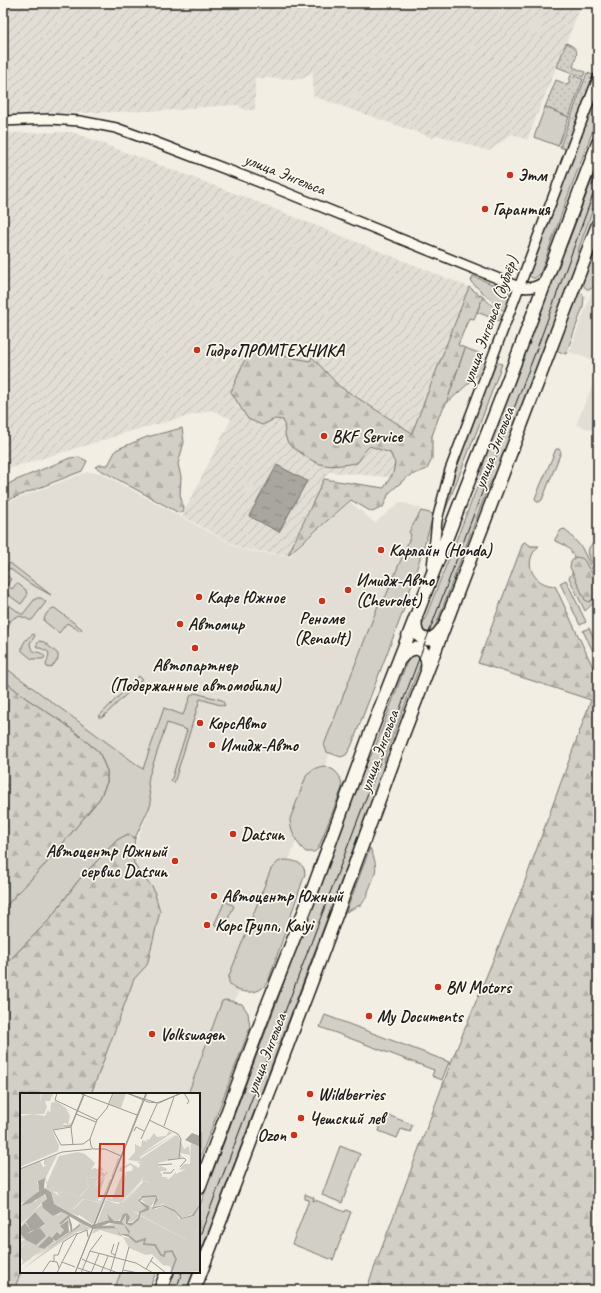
<svg xmlns="http://www.w3.org/2000/svg" width="601" height="1293" viewBox="0 0 601 1293" font-family="Caveat,sans-serif">
	<style>
		.built { fill: #e2ded5 }
		.industrial { fill: url(#industrial-furrows) }
		.grass { fill: #d2cfc6; stroke: #777671 }
		.forest { fill: url(#forest-firs); stroke: #777671 }
		.park { fill: url(#park-dots); stroke: #777671 }
		.water { fill: url(#water-ripples); stroke: #716f6b }
		.lines { fill: none; stroke-linecap: round; stroke-linejoin: round }
		.minor-casing { stroke: #1c1c1c; stroke-width: 12 }
		.major-casing { stroke: #1c1c1c; stroke-width: 15 }
		.minor { stroke: #fbf7ec; stroke-width: 9 }
		.major { stroke: #fbf7ec; stroke-width: 12 }
		.tram { stroke: #1c1c1c; stroke-width: 1 }
		.poi-dot { fill: #c8321e; stroke: #fbf7ec; stroke-width: 1.5 }
		.labels { text-anchor: middle; dominant-baseline: central; stroke-width: 3.5; stroke-linejoin: round; paint-order: stroke }
		.street-label { font-size: 17px; fill: #1c1c1c; stroke: #fbf7ec }
		.poi-label { font-size: 17px; font-weight: bold; fill: #1c1c1c; stroke: #fbf7ec; text-anchor: start }
		.inset-river { fill: none; stroke: #a9a6a0; stroke-width: 2 }
		.inset-road { fill: none; stroke: #9c9a94; stroke-width: 1 }
		.view { fill: #c8321e; fill-opacity: 0.15; stroke: #c8321e; stroke-width: 2 }
		.inset-edge { fill: none; stroke: #1c1c1c; stroke-width: 2 }
	</style>
	<defs>
		<pattern id="industrial-furrows" width="10" height="10" patternUnits="userSpaceOnUse"><rect width="10" height="10" fill="#e2ded5"/><path d="M-1 1l2-2M0 10L10 0M9 11l2-2" fill="none" stroke="#c1beb6"/></pattern>
		<pattern id="forest-firs" width="22" height="20" patternUnits="userSpaceOnUse"><rect width="22" height="20" fill="#d2cfc6"/><path d="M5 1l3.5 6h-7zM16 11l3.5 6h-7z" fill="#b4b1aa"/></pattern>
		<pattern id="park-dots" width="8" height="8" patternUnits="userSpaceOnUse"><rect width="8" height="8" fill="#d2cfc6"/><path d="M2 2h.1M6 6h.1" fill="none" stroke="#b4b1aa" stroke-width="1.8" stroke-linecap="round"/></pattern>
		<pattern id="water-ripples" width="26" height="14" patternUnits="userSpaceOnUse"><rect width="26" height="14" fill="#a9a6a0"/><path d="M2 4q2-2 4 0t4 0M15 11q2-2 4 0t4 0" fill="none" stroke="#898682"/></pattern>
	</defs>
	<rect width="100%" height="100%" fill="#f2eee4"/>
	<filter id="ink" filterUnits="userSpaceOnUse"><feTurbulence type="fractalNoise" baseFrequency=".025" numOctaves="2"/><feDisplacementMap in="SourceGraphic" scale="8" xChannelSelector="R" yChannelSelector="G"/><feConvolveMatrix kernelMatrix="1 2 1 2 8 2 1 2 1" color-interpolation-filters="sRGB"/></filter>
	<g filter="url(#ink)">
		<path class="built" d="M598 275V362L569 352Z
			M598 372V432L576 425Z
			M87 472 101 473 242 550 289 556 350 502 375 523 400 502 421 508 411 532 413 536 199 1095V1094H85L130 867 137 840 149 811 143 769 3 666V504Z
			M22 1272H131L124 1290H15Z"/>
		<path class="industrial" d="M3 3H582L527 140 512 134 489 151 437 135 433 138 313 96V72L302 79 255 78V110H245L237 105 188 108 184 110 3 115Z
			M72 132 247 198 469 287 401 478 328 472 288 555 242 549 182 516 231 419 211 410 124 433 104 440 10 468 3 473V133Z"/>
		<path class="grass" d="M598 81V117L570 190 540 274 535 278H532L528 274Z
			M545 107 569 117 558 146 534 137Z
			M598 164V195L579 248 577 263 503 460 489 485 434 630 431 633 426 632 422 629V626L480 480 485 457 503 406 560 258 568 243Z
			M598 239C598 250 600 271 597 281 594 292 582 292 583 280Z
			M473 276 508 291 512 299 507 314 471 282Z
			M579 293H581L584 296 583 307 566 354 555 350 577 294Z
			M483 297 505 318 502 322 477 312Z
			M465 348 479 353 476 360 486 364 483 370 446 404Z
			M495 362 502 364 482 418 439 526 450 479Z
			M556 449H559L561 452 542 500 539 502H537L535 498Z
			M421 511 434 514 404 609 351 747 346 755 341 757 327 752 324 745 379 603 386 596 411 535 409 532Z
			M565 529 582 548 592 569 598 575V599L585 611 569 578C581 562 573 546 555 541V539L561 530Z
			M10 563 51 595 29 583 9 568 5 574 11 579 7 585 12 589 17 583 26 590 27 596 21 604 7 594 3 599V572Z
			M566 580 586 622 580 625 560 583Z
			M37 598H41L46 602 32 620C28 621 27 618 23 617 10 614 8 626 7 634L3 637V611L8 604 21 614H23L34 600Z
			M54 608 56 609 82 629 80 631 67 623 59 633 44 621C44 616 49 609 54 608Z
			M589 628 598 647V653L595 655 583 631Z
			M34 634 35 636 30 643C31 656 41 649 45 657L43 659H32L22 651C21 644 28 636 34 634Z
			M39 641 44 642 58 654V659L51 668 47 667 46 665C52 647 48 653 36 646Z
			M416 654C420 656 421 658 421 663L386 754 381 776 199 1257V1208L275 1007 317 890 363 770 374 750 408 659 410 656Z
			M3 666 143 769 164 708 183 715 191 695 195 693 222 700 225 705 224 706 200 699 174 783 171 781 187 730 167 723 149 776 148 783 151 804 135 838 128 835 117 840 78 881 49 920 3 967V909L50 859 100 798 107 782V771L99 752 64 723 27 699 3 680Z
			M139 676 142 679 103 717H98Z
			M324 766C336 769 342 776 342 788L318 849 314 852H306C297 845 290 830 290 819L307 774C313 769 317 767 324 766Z
			M370 848C380 870 375 873 368 892V894L362 904 346 912Z
			M283 860C293 860 305 862 305 874L269 979C267 983 265 986 261 989 251 996 225 991 229 976L271 869 278 862Z
			M225 901 234 906 226 923 220 926 214 925Z
			M226 1000 242 1004 248 1013 250 1028 199 1161V1094H188L222 1001Z
			M325 1015 449 1062 442 1080 432 1076 434 1070 320 1027Z
			M385 1114 411 1124 412 1126 410 1132 401 1129 397 1138 379 1131Z
			M340 1146 360 1154 342 1203 322 1195Z
			M305 1194 314 1198 313 1201 315 1200 345 1212 346 1210 351 1212 333 1260 292 1244 309 1200 305 1199Z
			M121 1272H156L149 1290H114Z
			M175 1272H193L187 1290H168Z"/>
		<path class="forest" d="M469 287 483 297 474 319 469 318 458 345 465 348 446 404 439 416 432 436V459L427 469 407 477 389 493 383 507 372 512 351 500 288 555 324 479 384 488 393 473 395 463 390 453 370 446C364 450 362 458 357 463 332 466 323 470 301 453 297 450 291 447 289 444 283 436 286 428 283 420L275 419 262 425 248 419 231 392 244 361 256 349 267 353 310 361 312 357 339 386 412 433Z
			M182 428 184 442 178 464 181 477 180 495 184 508 183 512 179 513 95 467 99 465H108L116 450 120 448 147 437Z
			M79 457 87 461 82 471 3 502V487L14 481 70 458Z
			M598 541V571C590 561 581 547 598 541Z
			M525 542 531 546H539C521 562 533 585 555 586L598 678V1290H366L452 1060 521 892 591 700 478 663 523 543Z
			M575 557C586 558 584 561 589 569 591 573 595 576 598 579V596L589 602 585 600 570 567 571 562Z
			M3 680 27 699 64 723 99 752 107 771V782L100 798 50 859 3 909Z
			M128 834 135 838 133 852 134 864 142 876 153 888 160 911 147 965 134 979 91 1094H21V1272L14 1290H3V967L49 920 78 881 117 840Z"/>
		<path class="park" d="M566 43C581 49 577 54 573 67L585 72 583 77 557 67Z
			M587 73 597 76 569 151 560 147Z
			M571 75 583 79 569 117 545 107 556 80 568 85Z"/>
		<path class="water" d="M277 465 307 481 279 532 249 516Z"/>
		<g class="lines">
			<g class="minor-casing">
				<path id="minor" d="M3 121 50 119 80 121 116 128 152 141 275 188 519 287C531 289 537 287 546 280
					M432 568 437 520 450 470 598 78"/>
			</g>
			<g class="major-casing">
				<path id="major" d="M416 619C412 640 431 647 442 629
					M400 659C403 655 406 652 410 650 423 644 429 658 427 669
					M199 1188 267 1006 310 897 370 734 507 383 598 143
					M160 1290 167 1272
					M194 1290 317 967 404 732 598 224"/>
			</g>
			<use href="#minor" class="minor"/>
			<use href="#major" class="major"/>
			<path class="tram" d="M592 186 598 171
				M199 1238 540 340 598 181
				M176 1290 182 1272"/>
		</g>
	</g>
	<g class="poi-dot">
		<circle cx="510" cy="175" r="4"/>
		<circle cx="485" cy="209" r="4"/>
		<circle cx="197" cy="350" r="4"/>
		<circle cx="324" cy="436" r="4"/>
		<circle cx="381" cy="550" r="4"/>
		<circle cx="348" cy="590" r="4"/>
		<circle cx="199" cy="597" r="4"/>
		<circle cx="322" cy="601" r="4"/>
		<circle cx="180" cy="624" r="4"/>
		<circle cx="195" cy="648" r="4"/>
		<circle cx="200" cy="723" r="4"/>
		<circle cx="212" cy="745" r="4"/>
		<circle cx="233" cy="834" r="4"/>
		<circle cx="175" cy="861" r="4"/>
		<circle cx="214" cy="896" r="4"/>
		<circle cx="207" cy="925" r="4"/>
		<circle cx="438" cy="987" r="4"/>
		<circle cx="369" cy="1016" r="4"/>
		<circle cx="152" cy="1034" r="4"/>
		<circle cx="310" cy="1094" r="4"/>
		<circle cx="301" cy="1118" r="4"/>
		<circle cx="294" cy="1135" r="4"/>
	</g>
	<g class="labels">
		<g class="street-label">
			<text transform="translate(285 174) rotate(22)">улица Энгельса</text>
			<text transform="translate(490 320) rotate(-70)">улица Энгельса (дублёр)</text>
			<text transform="translate(494 448) rotate(-69)">улица Энгельса</text>
			<text transform="translate(379 751) rotate(-70)">улица Энгельса</text>
			<text transform="translate(266 1054) rotate(-69)">улица Энгельса</text>
		</g>
		<g class="poi-label">
			<text x="518" y="175">Этм</text>
			<text x="493" y="209">Гарантия</text>
			<text x="205" y="350">ГидроПРОМТЕХНИКА</text>
			<text x="332" y="436">BKF Service</text>
			<text x="389" y="550">Карлайн (Honda)</text>
			<text x="356" y="580">Имидж-Авто<tspan x="356" dy="20">(Chevrolet)</tspan></text>
			<text x="207" y="597">Кафе Южное</text>
			<text x="322" y="618" text-anchor="middle">Реноме<tspan x="322" dy="20">(Renault)</tspan></text>
			<text x="188" y="624">Автомир</text>
			<text x="195" y="665" text-anchor="middle">Автопартнер<tspan x="195" dy="20">(Подержанные автомобили)</tspan></text>
			<text x="208" y="723">КорсАвто</text>
			<text x="220" y="745">Имидж-Авто</text>
			<text x="241" y="834">Datsun</text>
			<text x="167" y="851" text-anchor="end">Автоцентр Южный<tspan x="167" dy="20">сервис Datsun</tspan></text>
			<text x="222" y="896">Автоцентр Южный</text>
			<text x="215" y="925">КорсГрупп, Kaiyi</text>
			<text x="446" y="987">BN Motors</text>
			<text x="377" y="1016">My Documents</text>
			<text x="160" y="1034">Volkswagen</text>
			<text x="318" y="1094">Wildberries</text>
			<text x="309" y="1118">Чешский лев</text>
			<text x="286" y="1135" text-anchor="end">Ozon</text>
		</g>
	</g>
	<g transform="translate(20 1093)">
		<rect width="180" height="180" fill="#f2eee4"/>
		<path d="M98 65 100 66 93 81V82L94 83 96 77 95 82 76 130 73 129 80 109 63 106 53 116 60 121 58 123 49 119 59 104 39 99V103L37 99 29 98 33 94 61 103 70 93 66 91 67 84 79 85 73 93 83 83 73 75 78 76 80 73 83 76V78L78 76 85 81 86 79H88L67 103 79 104 78 107 81 108 90 86H92L76 125 93 85 91 84ZM142 80V84H137L130 90 121 86 125 82ZM122 89 102 113 110 116 118 121 108 115 84 110 86 107 98 111 103 109ZM23 100 27 106 0 132V113L16 108ZM21 110 33 126 41 120 48 122 44 128 49 125 51 132V135L47 127 40 133 49 139 48 141 44 137 42 140 44 142 41 140V145L39 142 32 145 36 147 34 150 29 143 31 151 28 153 25 151 26 155 18 153 23 156 0 173 3 169 0 162 7 163 8 159 3 156 11 154 4 151 0 156V149H4L0 148 5 147 0 145V141L11 139 5 130 0 134ZM15 119 25 132 13 138 11 123ZM120 122 166 146 175 144 177 136 180 134V149H176V153L175 147H166Z" fill="#d2cfc6" fill-rule="evenodd"/>
		<path d="M21 0 20 9 22 1 33 0V6L32 2 30 8H25L27 14 24 21H14L25 23 28 17 30 20 31 10 36 8 46 15 50 23 48 32 52 29 50 33 45 30 43 31 45 34 32 37 39 53 38 58 0 74 1 23 13 21H0V1ZM149 38 152 40 121 61 154 42 120 64V66L156 42 159 44 164 56 169 53 170 62 160 60 162 64 138 70 139 75 140 73 146 75 147 78H141L139 82H125L121 86 129 90 136 84H149L145 85 149 86 156 79V81L166 76 159 77 164 71H170L171 50 180 54V111L175 120 162 125 155 117 143 111 133 114 138 106 134 102 120 104 118 109 126 115 118 120 102 113 123 89 122 87 101 110 86 107 87 104 92 106 103 79 99 78 101 73 107 85 105 79 112 78 113 74 110 72 104 76 103 74 110 70 119 75 120 71 117 69H123L108 67 115 59V51L121 54 122 47 127 49 126 46 129 47 134 40 137 44 146 43ZM58 59 65 61 75 70 71 77 75 75 83 81 76 90 73 93 79 85 67 84 66 91 70 93 60 103 33 94 29 98 25 96 27 92 25 86H22L17 89 19 96 17 100 7 109 0 110V76L20 68 23 74 27 72H24V67L37 62 26 84 27 90 39 63ZM85 84 78 105 67 103V102ZM31 97 39 103V99L59 104 49 119 32 110ZM136 104 131 114 136 116 143 113 155 119 159 126 174 123 180 113V134L177 136 174 147 180 149V178L152 180 150 173 143 172 132 161 126 162 109 155 103 144 110 145V138L108 136 109 141 107 142 100 141 95 134 82 133 99 130 106 133 102 130 106 122 107 131 112 132 121 123 166 147H174L166 146 120 122 129 113 120 106ZM64 106 81 110 73 132 53 117ZM23 107V115H26L33 123 41 119 52 124H49L53 136 60 130 55 126 61 129 58 134 62 130 71 136 56 139 0 178 33 152 15 163 18 160 48 140 51 135 48 125 39 133 38 132 47 122 41 120 37 122 38 125 37 126H33L23 115 21 110 0 134ZM85 110 108 115 118 121V125L110 130 107 120 98 128H92L87 122 89 127 76 132ZM88 134 96 135 103 144 80 137 72 141 74 136ZM6 150 13 155 12 159 11 154 4 156 9 158 11 166 4 169 2 166 4 168 9 163 1 164 0 156Z" fill="#d2cfc6"/>
		<path d="M94 0H106L101 15 89 12Z" fill="#d2cfc6"/>
		<path d="M172 40 180 43V54L165 47ZM25 85 24 95 31 99 34 111 72 132 89 127 87 121 94 128H100L103 121 107 120 110 124 108 130H112L118 125 119 119 126 115 118 108 122 103 136 102 138 107 133 114 144 112 155 117 162 125 172 122 180 111V113L174 123 161 126 155 119 143 113 132 116 136 104 122 105 120 108 129 113V117L121 120 119 127 111 133 106 131V122L102 129 110 138 109 144 99 141 96 135 73 136 61 130 59 134 0 175 51 139 48 122 41 119 33 123 23 115 22 110 27 106 25 101 11 110 0 113 19 98 18 88ZM49 123 61 130 52 138V132ZM89 130 104 132 109 141H100L94 133H82ZM15 119 25 131 16 137 20 135 26 143 16 152 6 147 0 140V135L5 130 11 138 7 141 15 137 11 138 6 129ZM48 127 49 139 36 148 33 146V149L24 156 18 154 29 143 32 145 37 139 40 142 44 137 40 133Z" fill="#a9a6a0" fill-rule="evenodd"/>
		<path class="inset-river" d="M40 131 49 123M109 143 116 149 125 146 124 151 135 152 141 162 144 163 145 159 152 158 156 166 151 180"/>
		<path class="inset-road" d="M37 0 35 7 77 27M59 0 117 22M93 0 87 15 77 27 70 46 71 53 73 56H85L101 63M106 0 137 10 162 0M107 0 128 9 139 10 161 0M164 0 169 8 167 11M56 21 76 29M129 27 158 41 161 46 159 65M44 33H51L64 0M144 33 154 4M51 34 33 37 41 52 63 51 70 46M51 34 53 52M51 34 65 0M114 38 116 34 124 38M121 46 137 11M148 67 164 65 166 67 160 74M138 72 152 71M0 76 42 59 72 56M143 80H151L154 76M94 151 91 160 95 162M70 158 82 142M62 166 66 168 70 158 116 170 133 180M34 168V162H38L43 149 57 140M131 168 146 180M42 169 57 141 67 137 68 144M58 175 73 180M126 176 133 164M103 177 118 180M22 180 30 168 37 169 39 175M37 180 42 169 55 174M55 180 126 0M55 180 127 0M61 180 66 168 98 180M71 180 79 161M81 180 88 163M90 180 99 149M102 180 109 154"/>
		<path class="view" d="M80 51H104L103 103H79Z"/>
		<rect width="180" height="180" class="inset-edge"/>
	</g>
	<rect width="601" height="1293" fill="none" stroke="#fbf7ec" stroke-width="16"/>
	<rect x="8" y="8" width="585" height="1277" fill="none" stroke="#1c1c1c" stroke-width="1.5" filter="url(#ink)"/>
</svg>
